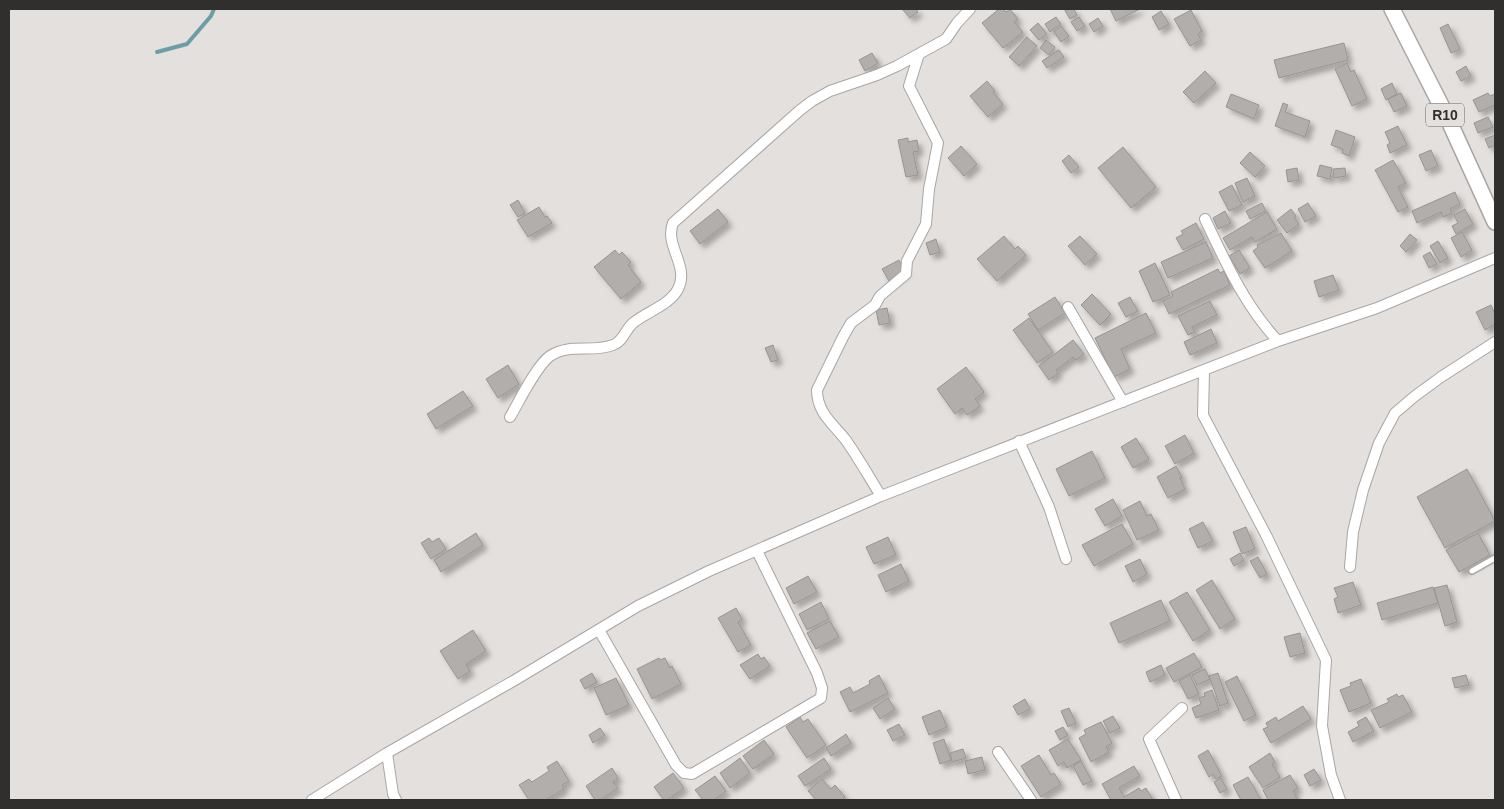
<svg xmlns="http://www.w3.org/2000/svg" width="1504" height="809" viewBox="0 0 1504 809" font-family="Helvetica,sans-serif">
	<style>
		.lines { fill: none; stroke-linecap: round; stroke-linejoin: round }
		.stream { stroke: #6b9fa8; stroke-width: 4 }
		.building { fill: #b2aeac; stroke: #989492; filter: url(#shadow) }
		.service-casing { stroke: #a9a5a3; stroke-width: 8 }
		.minor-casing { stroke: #a9a5a3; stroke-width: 12 }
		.primary-casing { stroke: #a9a5a3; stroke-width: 18 }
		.service { stroke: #fff; stroke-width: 5 }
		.minor { stroke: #fff; stroke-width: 10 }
		.primary { stroke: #fff; stroke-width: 15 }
		.labels { text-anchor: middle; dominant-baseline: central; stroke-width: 5; stroke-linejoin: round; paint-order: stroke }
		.shield { fill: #e4e0dd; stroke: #666462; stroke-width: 1 }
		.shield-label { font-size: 14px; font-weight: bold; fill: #302f2e }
	</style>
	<defs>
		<filter id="shadow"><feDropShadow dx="4.5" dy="4.5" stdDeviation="2.5" flood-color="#0004"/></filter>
	</defs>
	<rect width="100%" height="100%" fill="#e4e0dd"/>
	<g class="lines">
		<path class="stream" d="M157 52 187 44 211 16 214 9"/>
	</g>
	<path class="building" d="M902 9H916L918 12 910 18Z
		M999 9H1003L1006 12 1010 9 1018 19 1014 22 1023 32 1003 48 982 23Z
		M1064 9H1074L1077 15 1070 19Z
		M1110 9H1140L1116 21Z
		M1191 10 1202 31 1198 34 1201 40 1190 46 1174 19Z
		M1161 11 1169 24 1159 30 1152 17Z
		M1056 17 1061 24 1050 32 1045 24Z
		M1079 17 1085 26 1077 31 1071 22Z
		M1098 18 1103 26 1094 32 1089 24Z
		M1038 23 1047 34 1039 40 1030 30Z
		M1448 24 1460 49 1451 53 1440 28Z
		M1061 26 1069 36 1061 42 1054 32Z
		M1027 37 1037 46 1019 66 1009 57Z
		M1046 40 1055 47 1049 55 1040 48Z
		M1344 43 1348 60 1279 78 1274 60Z
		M1059 50 1064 57 1047 68 1042 61Z
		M872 53 878 63 865 71 859 60Z
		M1347 63 1351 72 1354 70 1367 99 1352 106 1335 69Z
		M1466 66 1471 76 1461 81 1456 72Z
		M1205 71 1216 83 1194 103 1183 92Z
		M987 81 995 91 993 92 1003 104 988 117 970 96Z
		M1392 83 1397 94 1386 100 1381 89Z
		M1401 93 1407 106 1394 112 1388 99Z
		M1488 93 1490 96 1495 94V105L1479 112 1473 100Z
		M1231 94 1259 105 1254 119 1226 107Z
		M1283 103 1288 105 1285 112 1310 121 1305 137 1275 126Z
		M1488 117 1493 127 1478 133 1474 123Z
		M1398 126 1407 145 1390 153 1387 145 1390 143 1385 132Z
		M1336 130 1355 137 1349 156 1342 153 1343 149 1331 145Z
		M1495 135V145L1489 148 1485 139Z
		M908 138V142L917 140 919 151 913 152 918 175 906 177 898 140Z
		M961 146 977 164 964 176 948 158Z
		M1123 147 1156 187 1131 208 1098 168Z
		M1431 150 1438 166 1426 171 1419 155Z
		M1250 152 1265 166 1255 177 1240 163Z
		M1069 155 1079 167 1071 173 1062 161Z
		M1393 160 1406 183 1398 187 1408 207 1398 212 1375 170Z
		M1320 165 1332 168 1330 179 1317 176Z
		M1297 168 1299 180 1288 182 1286 170Z
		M1345 168 1346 176 1334 178 1333 169Z
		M1247 178 1255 196 1243 202 1235 183Z
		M1232 185 1242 205 1229 211 1219 192Z
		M1455 192 1460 204 1450 209 1452 213 1443 217 1441 212 1417 223 1412 211Z
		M518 200 525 213 518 217 510 205Z
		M1262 203 1266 211 1250 219 1246 211Z
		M1308 203 1316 216 1305 222 1298 209Z
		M539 207 545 217 547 216 552 223 528 237 517 220Z
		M718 209 728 222 700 244 690 231Z
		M1291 209 1296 216 1294 218 1299 224 1287 233 1277 220Z
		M1465 209 1473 224 1456 234 1452 226 1458 223 1454 215Z
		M1225 211 1231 223 1218 229 1213 218Z
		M1267 212 1277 229 1255 242 1252 237 1230 250 1223 238Z
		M1196 223 1204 239 1183 250 1176 238 1183 234 1181 231Z
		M1462 232 1472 250 1461 257 1451 238Z
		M1281 233 1292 251 1265 268 1253 251 1258 247 1257 245Z
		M1410 234 1417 240 1406 252 1400 246Z
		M1004 236 1015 249 1018 246 1026 255 997 281 977 259Z
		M1080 236 1097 254 1085 265 1068 246Z
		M936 239 940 252 930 255 926 243Z
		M1438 241 1448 258 1440 263 1430 246Z
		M1206 242 1213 258 1168 278 1161 262Z
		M615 250 619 255 622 252 631 262 628 265 641 282 621 299 594 267Z
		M1239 250 1250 268 1240 274 1229 256Z
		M1430 252 1437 264 1429 268 1423 256Z
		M899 260 905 272 889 281 882 269Z
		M1155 263 1170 295 1153 302 1139 271Z
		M1218 269 1220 273 1224 271 1230 285 1169 314 1163 301 1173 296 1171 292Z
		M1333 275 1339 290 1319 297 1314 281Z
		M1092 294 1111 314 1100 325 1081 305Z
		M1055 297 1065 313 1038 330 1028 314Z
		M1130 297 1138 311 1126 317 1118 303Z
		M1210 301 1217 315 1192 327 1195 332 1188 335 1178 316Z
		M1491 305 1495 314V324L1485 330 1476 312Z
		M887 308 890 323 879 325 876 310Z
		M1146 313 1156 333 1121 349 1130 369 1114 377 1095 338Z
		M1029 318 1053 352 1037 363 1013 330Z
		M1211 329 1217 343 1190 355 1184 342Z
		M1073 340 1084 354 1076 360 1073 357 1056 370 1058 373 1049 380 1039 366Z
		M773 345 778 360 771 362 765 348Z
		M508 365 519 384 498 398 486 379Z
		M966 367 984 392 975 399 980 406 967 415 962 408 955 414 937 389Z
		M463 391 473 406 436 429 427 414Z
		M1185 435 1194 453 1175 464 1165 446Z
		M1136 438 1149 459 1133 468 1121 447Z
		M1092 451 1105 478 1069 496 1056 469Z
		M1176 466 1182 477 1180 478 1185 489 1168 498 1157 477Z
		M1467 469 1495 521 1445 548 1417 497Z
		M1113 499 1122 516 1105 526 1095 509Z
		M1140 501 1147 516 1151 514 1159 530 1137 540 1123 510Z
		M1203 522 1213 541 1198 548 1189 529Z
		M1122 524 1133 544 1094 566 1082 545Z
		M1246 527 1255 549 1242 554 1233 532Z
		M476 533 483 545 441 572 434 560Z
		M1478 533 1490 555 1459 572 1446 550Z
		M888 537 896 555 874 564 866 547Z
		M429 538 432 542 439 538 446 549 431 559 421 543Z
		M1240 553 1244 560 1234 566 1230 559Z
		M1258 557 1267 574 1260 578 1250 561Z
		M1140 559 1147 574 1133 582 1125 566Z
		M901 564 909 581 886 592 878 575Z
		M808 576 817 592 794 604 786 588Z
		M1212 580 1235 619 1220 629 1196 590Z
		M1353 582 1361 605 1338 613 1334 599 1338 597 1334 588Z
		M1447 585 1457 622 1445 626 1434 588Z
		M1433 587 1438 603 1382 620 1377 603Z
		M1187 592 1210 630 1193 641 1169 602Z
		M1161 600 1170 621 1119 643 1110 623Z
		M821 602 829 619 807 630 799 614Z
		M736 608 742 619 738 622 751 645 738 652 718 618Z
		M830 621 839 637 816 649 807 633Z
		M473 630 486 651 466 664 470 671 458 679 440 651Z
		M1300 633 1305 653 1290 657 1284 637Z
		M1194 653 1202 667 1174 682 1166 668Z
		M758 654 761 659 764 657 770 666 750 679 740 665Z
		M659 658 660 660 665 658 670 668 672 666 681 684 652 699 637 669Z
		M1161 665 1165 675 1150 682 1146 672Z
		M1205 669 1210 679 1197 685 1192 675Z
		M592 673 597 682 585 689 580 680Z
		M1218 673 1228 703 1220 706 1209 676Z
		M879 675 888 693 850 712 840 692 850 687 853 693 870 684 869 681Z
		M1190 675 1199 694 1188 699 1179 681Z
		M1466 675 1469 685 1455 688 1452 678Z
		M1237 676 1256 715 1244 721 1225 682Z
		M616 678 629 705 606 715 594 688Z
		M1361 679 1371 703 1349 712 1340 690 1351 686 1350 683Z
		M1212 690 1219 710 1196 718 1192 708 1201 704 1199 698 1205 696 1204 693Z
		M1397 694 1398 697 1403 695 1412 712 1380 728 1371 710 1389 702 1387 699Z
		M888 698 895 709 880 719 873 708Z
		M1025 699 1030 709 1018 715 1013 706Z
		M1303 706 1311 719 1271 743 1263 729 1268 727 1266 723 1276 717 1278 721Z
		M1069 708 1076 723 1068 727 1061 711Z
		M940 710 947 727 929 735 922 717Z
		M1113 716 1120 728 1110 733 1103 721Z
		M800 717 803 722 808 719 826 745 807 758 786 727Z
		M1366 717 1374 731 1353 742 1348 732 1359 726 1357 722Z
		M1101 722 1112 743 1106 747 1109 752 1091 762 1079 738 1086 734 1084 730Z
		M899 724 905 735 893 741 887 730Z
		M1063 727 1068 735 1060 740 1055 731Z
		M600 728 605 735 593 743 589 735Z
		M846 734 851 743 831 756 826 748Z
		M944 739 951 760 940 764 933 743Z
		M1068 739 1081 760 1067 768 1064 762 1058 766 1049 750Z
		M764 740 774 754 753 769 743 756Z
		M963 749 966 758 952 762 950 753Z
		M1208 750 1222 776 1216 779 1213 774 1209 777 1198 756Z
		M1270 753 1275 762 1272 764 1280 777 1263 788 1249 767Z
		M1039 755 1051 775 1054 773 1061 784 1041 797 1021 766Z
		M982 757 985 770 968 774 965 761Z
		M740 758 750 773 730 788 720 773Z
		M824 758 831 769 805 786 798 776Z
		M557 761 569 781 562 785 564 789 546 800H529L519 785 529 779 532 782 549 771 547 767Z
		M1081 761 1092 781 1083 785 1073 766Z
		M1134 766 1140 776 1119 788 1124 797 1139 788 1141 791 1146 788 1153 800H1111L1102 784Z
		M612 768 618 778 613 782 618 788 600 800H595L586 786Z
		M1314 769 1321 780 1310 786 1304 775Z
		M673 773 684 788 667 800H664L654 787Z
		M1290 775 1298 788 1293 791 1298 800H1268L1263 790Z
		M715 776 726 791 714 800H703L695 790Z
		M1248 777 1261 800H1241L1233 785Z
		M1221 778 1227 789 1220 793 1214 782Z
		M822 779 831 789 835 785 845 797 842 800H816L808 791Z"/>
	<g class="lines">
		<g class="service-casing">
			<path id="service" d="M1472 571 1495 558"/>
		</g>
		<g class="minor-casing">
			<path id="minor" d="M1205 219C1226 263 1245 306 1278 341
				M1068 307 1123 402
				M1204 371 1203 415 1266 535 1326 660 1322 726 1331 775 1340 800
				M510 417C519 402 536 366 550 356 569 343 592 353 613 345 623 342 625 330 633 323 646 312 670 305 678 289 690 266 664 246 673 223L799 111 812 101 830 91 877 75 897 66 946 39 957 23 970 9
				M1019 441 1049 507 1066 559
				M881 496C869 477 858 457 845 439 832 423 817 412 817 390L843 337 851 323 875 305 880 296 906 274 907 261 926 224 929 189 938 143 909 86 919 54
				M1350 567 1353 532 1363 490 1379 443 1395 413 1415 396 1441 377 1495 342
				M599 630 676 765 684 773 692 774 821 698 822 688 817 673 757 551
				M998 752 1031 800
				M387 753 393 794 396 800
				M312 800 387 753 515 680 638 606 709 571 881 496 1278 341 1377 308 1495 258
				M1176 800 1149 739 1182 708"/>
		</g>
		<g class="primary-casing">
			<path id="primary" d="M1392 9 1449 121 1495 222"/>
		</g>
		<use href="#service" class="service"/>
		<use href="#minor" class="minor"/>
		<use href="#primary" class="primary"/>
	</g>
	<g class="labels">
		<rect class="shield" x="1426" y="103.5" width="38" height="23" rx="4"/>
		<g class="shield-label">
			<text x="1445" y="115">R10</text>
		</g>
	</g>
	<rect width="1504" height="809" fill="none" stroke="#302f2e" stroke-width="20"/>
</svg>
